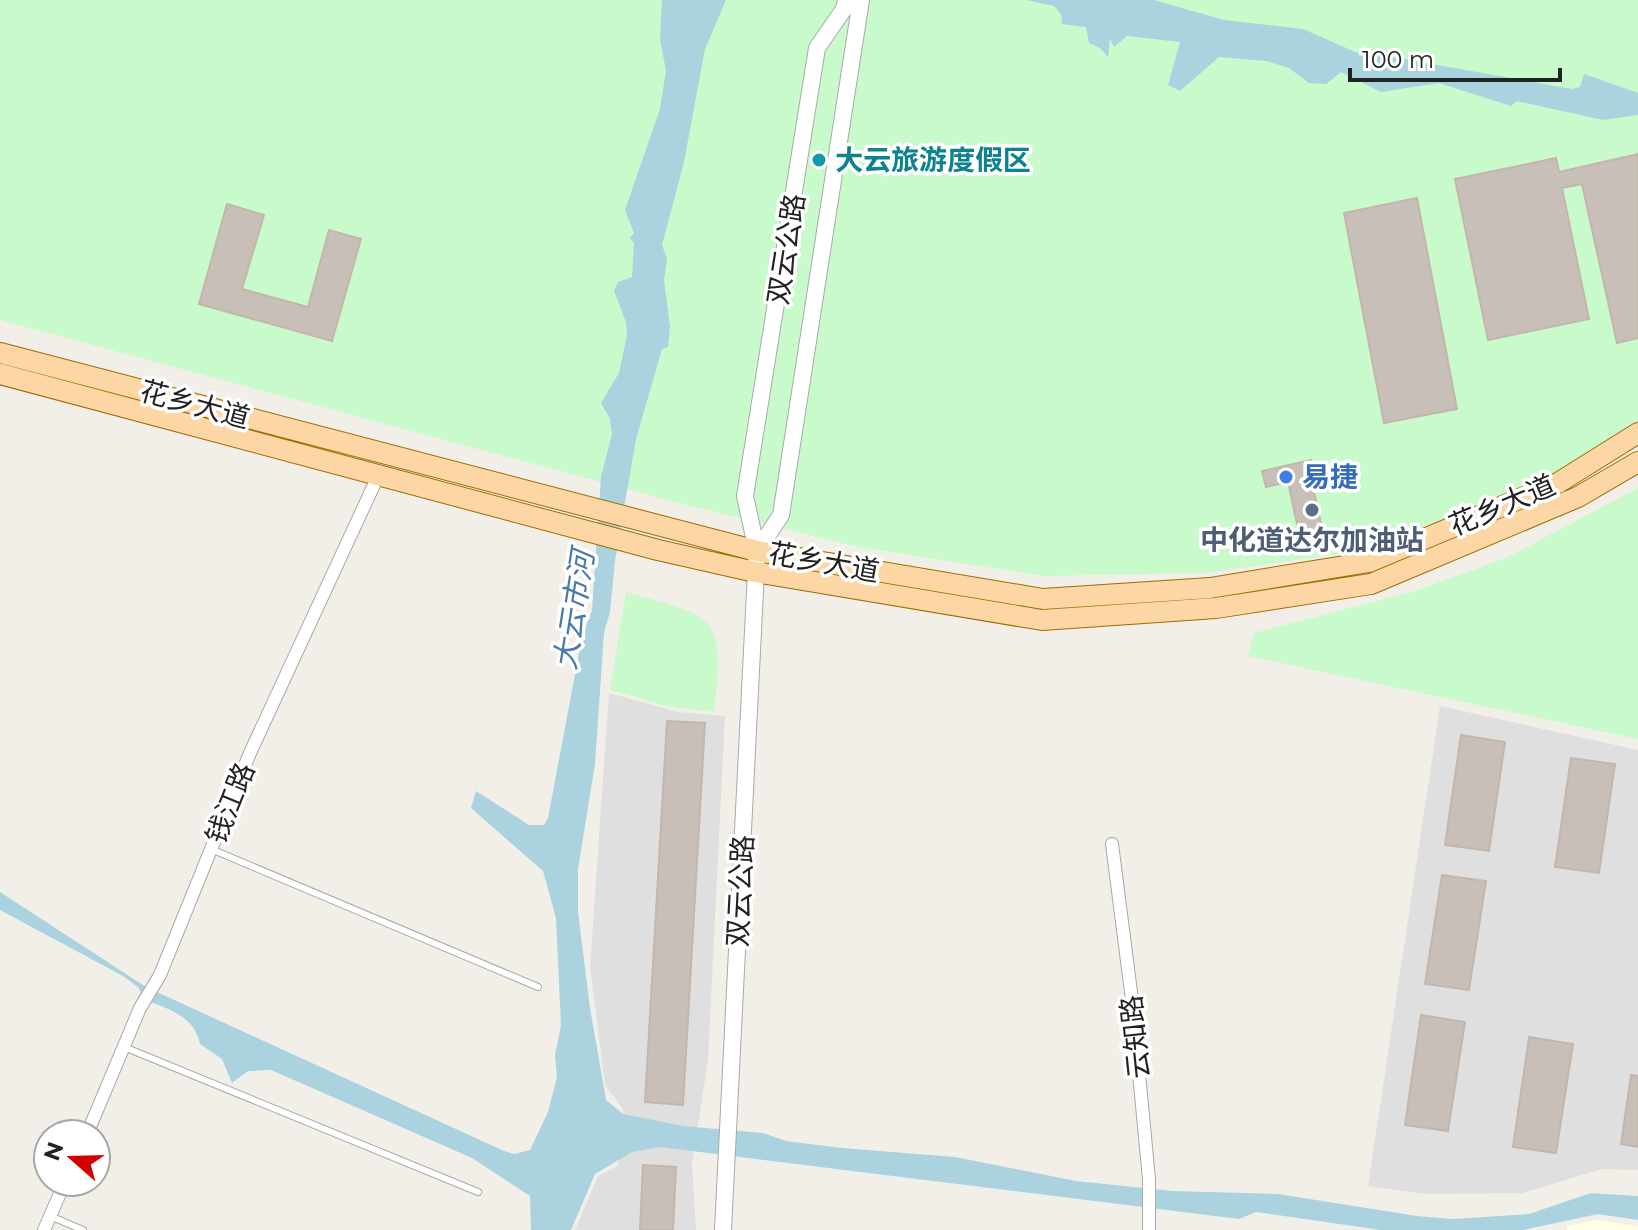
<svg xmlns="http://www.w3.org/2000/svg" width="1638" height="1230" viewBox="0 0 1638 1230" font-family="Montserrat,'Noto Sans SC',sans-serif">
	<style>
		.residential { fill: #e0dfdf }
		.education { fill: #ffffe5 }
		.park { fill: #c8facc }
		.water { fill: #aad3df }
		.building { fill: #c7bfb8; stroke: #c4b6ab; stroke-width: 2 }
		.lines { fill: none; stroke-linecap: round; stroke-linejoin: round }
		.service-casing { stroke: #a9a9a9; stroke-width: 8 }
		.minor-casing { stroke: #a9a9a9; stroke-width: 14 }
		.tertiary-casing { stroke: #a9a9a9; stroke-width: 18 }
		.primary-casing { stroke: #a06b00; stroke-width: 22 }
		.service { stroke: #fff; stroke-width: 6 }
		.minor { stroke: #fff; stroke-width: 12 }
		.tertiary { stroke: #fff; stroke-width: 16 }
		.primary { stroke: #fcd6a4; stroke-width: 20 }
		.culture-dot { fill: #0f9aa8; stroke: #fff; stroke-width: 3 }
		.shop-dot { fill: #3f7fe0; stroke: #fff; stroke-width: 3 }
		.service-dot { fill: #5c6f8a; stroke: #fff; stroke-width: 3 }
		.labels { text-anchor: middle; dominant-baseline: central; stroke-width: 7; stroke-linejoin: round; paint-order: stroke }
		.culture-label { font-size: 28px; font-weight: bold; fill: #0d838f; stroke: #fff; text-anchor: start }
		.street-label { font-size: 28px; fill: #222; stroke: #fff }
		.shop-label { font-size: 28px; font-weight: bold; fill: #366cbe; stroke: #fff; text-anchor: start }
		.service-label { font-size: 28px; font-weight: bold; fill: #4e5e75; stroke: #fff }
		.water-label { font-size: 30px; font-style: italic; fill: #4a7aab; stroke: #fff }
	</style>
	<rect width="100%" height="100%" fill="#f2efe9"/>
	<path class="residential" d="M609 693 678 712 725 716 708 1061 692 1163 696 1230H575L598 1176 618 1166 623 1109 605 1085 590 966Z
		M1440 706 1638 750V1170L1602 1169 1522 1193 1425 1194 1368 1186Z"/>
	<path class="education" d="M1597 1220 1638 1226V1230H1567V1226Z"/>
	<path class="park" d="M0 0H1638V426L1557 476 1354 552 1205 573 1043 576 858 547 667 500 0 320Z
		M1638 488V739L1248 656 1254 633 1415 591 1506 558Z
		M626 592C716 617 726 614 714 712L666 706 610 690Z"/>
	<path class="water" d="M662 0H726L705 49 684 162 662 245 667 259 664 280 670 327 668 347 662 349 636 439 615 561 610 612 604 633 595 764 578 869V912L590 1008 606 1100 623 1114 683 1126 763 1133 786 1141 842 1148 955 1157 1076 1181 1172 1191 1278 1194 1417 1216 1453 1219 1529 1214 1591 1193 1638 1196V1220L1598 1214 1523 1230H1381L1256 1212 1239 1219 660 1147 632 1152 595 1174 571 1230H531L530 1196 472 1158 271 1070 248 1071 232 1083 222 1059 200 1044C194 1015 168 1009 143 999L139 988 123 976 0 910V892L146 987 504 1151 514 1154 530 1150 548 1112 557 1077 555 1055 561 1026 556 918 543 871 471 808 476 791 529 825H544L548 818 582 637 592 610 601 477 612 434 610 419 601 403 619 373 627 335 626 322 614 291 618 282 632 277 634 243 630 238 634 233 625 210 660 109 666 71 660 39Z
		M1026 0H1154L1224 20 1303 29 1369 58 1375 54 1572 89 1580 87 1584 74 1638 93V115L1603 120 1517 101 1511 106 1439 83 1381 92 1341 72 1326 84 1309 83 1289 68 1267 61 1219 57 1180 91 1168 85 1180 42 1127 36 1114 47 1110 39 1108 57 1100 48 1089 43 1086 27 1062 24 1061 14 1054 6Z"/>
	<path class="building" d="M1638 154V338L1617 343 1582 184 1562 188 1589 319 1488 340 1455 179 1556 158 1559 172Z
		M1417 198 1457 409 1384 423 1344 213Z
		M227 204 264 215 242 289 308 307 329 230 361 239 332 341 199 304Z
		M1311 460 1314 473 1310 474 1324 537 1301 542 1288 482 1266 487 1262 471Z
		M667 721 705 723 683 1105 645 1102Z
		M1461 735 1505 742 1489 851 1445 845Z
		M1571 758 1615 764 1599 873 1555 867Z
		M1442 875 1486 881 1469 990 1425 984Z
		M1421 1015 1465 1022 1448 1131 1405 1125Z
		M1529 1037 1573 1044 1556 1153 1513 1147Z
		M1631 1075 1638 1076V1147L1621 1144Z
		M643 1165 676 1167 673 1230H640Z"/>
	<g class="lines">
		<g class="service-casing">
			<path id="service" d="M211 849 538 987
				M124 1047 478 1192
				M50 1216 83 1230"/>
		</g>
		<g class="minor-casing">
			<path id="minor" d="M1112 844 1132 1000 1149 1179V1230
				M87 1134 140 1008 160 975 250 753 379 474
				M44 1230 65 1182"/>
		</g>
		<g class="tertiary-casing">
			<path id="tertiary" d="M757 551 781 515 861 0
				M723 1230 757 551 745 496 817 48 844 9 846 0"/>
		</g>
		<g class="primary-casing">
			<path id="primary" d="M0 353 757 551 1043 599 1210 588 1369 562 1558 483 1638 433
				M0 374 658 550 755 572 1042 620 1216 608 1371 584 1578 497 1638 462"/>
		</g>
		<use href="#service" class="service"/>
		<use href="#minor" class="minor"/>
		<use href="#tertiary" class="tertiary"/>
		<use href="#primary" class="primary"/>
	</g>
	<circle class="culture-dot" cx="819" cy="160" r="8"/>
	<circle class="shop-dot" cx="1286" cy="477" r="8"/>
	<circle class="service-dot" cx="1312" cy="510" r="8"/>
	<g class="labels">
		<g class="culture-label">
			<text x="835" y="160">大云旅游度假区</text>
		</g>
		<g class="street-label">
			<text transform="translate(786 249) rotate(-81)">双云公路</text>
			<text transform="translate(195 404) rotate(15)">花乡大道</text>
			<text transform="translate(1502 505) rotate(-23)">花乡大道</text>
			<text transform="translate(824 562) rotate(10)">花乡大道</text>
			<text transform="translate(230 803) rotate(-68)">钱江路</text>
			<text transform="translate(740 891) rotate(-87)">双云公路</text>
			<text transform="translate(1135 1037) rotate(-96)">云知路</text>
		</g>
		<g class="shop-label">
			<text x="1302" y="477">易捷</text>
		</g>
		<g class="service-label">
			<text x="1312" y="540">中化道达尔加油站</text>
		</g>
		<g class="water-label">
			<text transform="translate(574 610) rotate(-81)">大云市河</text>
		</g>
	</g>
	<g transform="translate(72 1158) rotate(290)"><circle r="38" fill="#ffffff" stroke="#a7a7a7" stroke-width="2"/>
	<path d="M0-6L14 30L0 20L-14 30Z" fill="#d40000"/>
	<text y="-12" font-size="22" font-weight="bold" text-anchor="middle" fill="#222222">N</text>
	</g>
	<path d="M1350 68v12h210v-12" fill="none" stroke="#222222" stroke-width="4"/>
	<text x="1362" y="68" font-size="24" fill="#222222" stroke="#ffffff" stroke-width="6" paint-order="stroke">100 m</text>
</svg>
